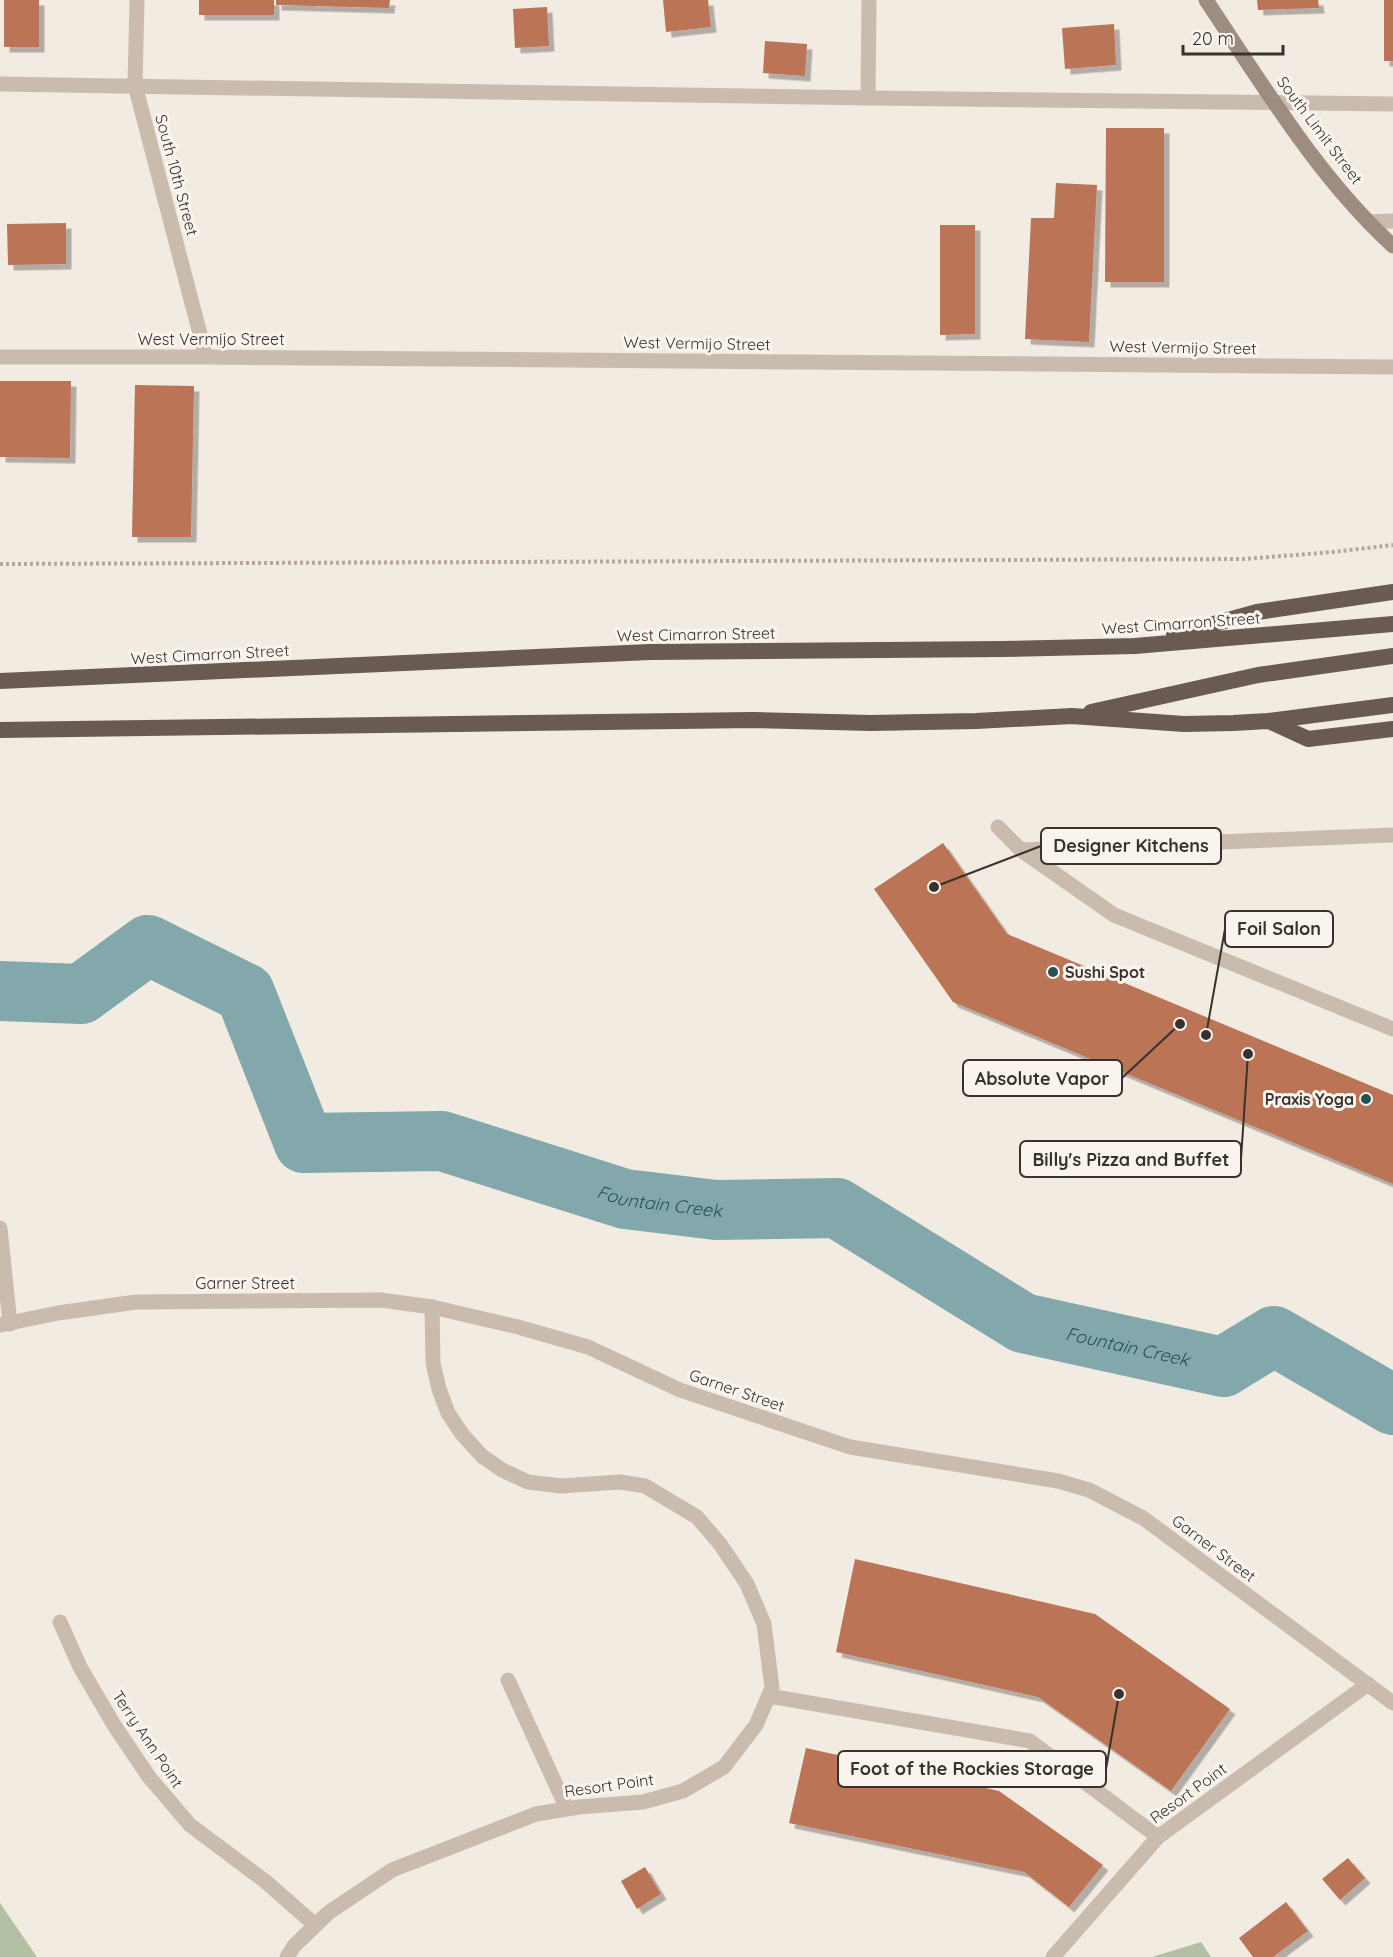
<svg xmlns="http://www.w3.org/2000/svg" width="1393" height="1957" viewBox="0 0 1393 1957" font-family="Quicksand,sans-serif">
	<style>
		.green { fill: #b4c0a3 }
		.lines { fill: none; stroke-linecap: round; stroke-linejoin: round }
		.river { stroke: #83a8ac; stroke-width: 60 }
		.building { fill: #bb7556; filter: url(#shadow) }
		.path { stroke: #b5a799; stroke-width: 4; stroke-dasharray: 3 3; stroke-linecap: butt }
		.service { stroke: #c9bcae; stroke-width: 15 }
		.minor { stroke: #c9bcae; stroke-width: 15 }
		.secondary { stroke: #9d8c80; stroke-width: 15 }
		.trunk { stroke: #695a52; stroke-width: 16 }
		.poi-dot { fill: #255057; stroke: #f9f5ee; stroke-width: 2 }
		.labels { text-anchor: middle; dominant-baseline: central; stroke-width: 6; stroke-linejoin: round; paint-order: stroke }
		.street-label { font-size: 16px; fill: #39312c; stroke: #f9f5ee }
		.poi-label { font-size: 16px; font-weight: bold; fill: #39312c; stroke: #f9f5ee; text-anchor: start }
		.water-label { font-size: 18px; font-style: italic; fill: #255057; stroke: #f9f5ee }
		.leader { fill: none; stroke: #39312c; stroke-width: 2 }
		.callout-dot { fill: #39312c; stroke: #f9f5ee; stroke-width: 2 }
		.callout { fill: #f9f5ee; stroke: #39312c; stroke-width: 2 }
		.callout-label { font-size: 18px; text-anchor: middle; font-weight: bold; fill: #39312c }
	</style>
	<defs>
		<filter id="shadow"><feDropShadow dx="5.5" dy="5.5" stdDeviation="0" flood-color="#0004"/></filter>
	</defs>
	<rect width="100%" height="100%" fill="#f2ebe2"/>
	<path class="green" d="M0 1903 37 1957H0Z
		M1201 1942 1211 1957H1152Z"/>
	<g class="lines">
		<path class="river" id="s1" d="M0 991 81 994 148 945 245 993 304 1143 442 1141 625 1199 716 1210 837 1208 1023 1323 1223 1367 1274 1336 1393 1405"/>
	</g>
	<path class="building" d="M4 0H39V47H4Z
		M199 0H274V15H199Z
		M276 0H390L389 8 276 5Z
		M663 0H708L711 27 666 32Z
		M1257 0H1318L1319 8 1258 10Z
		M1384 0H1393V61H1384Z
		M547 7 549 46 515 48 513 9Z
		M1114 24 1116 65 1065 69 1062 28Z
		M765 41 807 44 805 76 763 73Z
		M1106 128H1164V282H1105Z
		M1056 183 1097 185 1089 342 1025 339 1031 218H1054Z
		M66 223V264L8 265 7 224Z
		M940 225H975V334L940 335Z
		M0 381H71L70 458 0 457Z
		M135 385 194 386 191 537H132Z
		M943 843 1007 934 1393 1095V1184L953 1002 874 889Z
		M855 1559 1095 1614 1230 1709 1171 1791 1038 1697 836 1652Z
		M806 1748 999 1791 1103 1865 1069 1907 1024 1872 789 1823Z
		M1348 1858 1365 1878 1340 1900 1322 1879Z
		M645 1867 661 1894 637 1909 621 1881Z
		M1286 1902 1308 1931 1273 1957H1253L1239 1938Z"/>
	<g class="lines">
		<path class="path" d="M0 564 1244 559 1333 552 1393 545"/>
		<path class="service" d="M0 84 868 98 1393 104
			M1368 222 1393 221
			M998 827 1021 850 1393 835
			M1021 850 1114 915 1393 1029
			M60 1622 80 1667 114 1725 149 1777 190 1825 265 1881 315 1925
			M508 1680 567 1809
			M769 1696 1030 1741 1158 1837
			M287 1957 294 1946 328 1913 392 1870 536 1814 579 1807 643 1802 683 1791 724 1767 756 1725 772 1688 764 1624 747 1584 720 1544 697 1517 645 1486 620 1482 561 1486 528 1482 502 1470 482 1456 462 1434 448 1413 439 1389 433 1363 432 1307
			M1053 1957 1158 1837 1368 1684"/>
		<path class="minor" d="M137 0 135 85 206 357
			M868 98 869 0
			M0 357H206L1393 367
			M0 1228 10 1324
			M0 1325 58 1313 136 1302 381 1300 432 1307 518 1327 588 1347 680 1390 850 1447 1058 1481 1089 1490 1143 1518 1393 1703"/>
		<path class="secondary" d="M1206 0C1263 85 1317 176 1393 246"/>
		<path class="trunk" d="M1174 635 1257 612 1393 592
			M0 681 650 652 1002 649 1135 646 1393 624
			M1091 712 1258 675 1393 656
			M1269 721 1308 739 1393 729
			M0 730 753 720 871 723 976 721 1072 716 1184 724 1233 723 1268 721 1393 705"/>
	</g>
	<g class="poi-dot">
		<circle cx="1053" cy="972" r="6"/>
		<circle cx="1366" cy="1099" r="6"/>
	</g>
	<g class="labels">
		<g class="street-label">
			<text transform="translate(1320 130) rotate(53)">South Limit Street</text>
			<text transform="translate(177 175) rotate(75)">South 10th Street</text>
			<text x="211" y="339">West Vermijo Street</text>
			<text transform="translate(697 343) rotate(1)">West Vermijo Street</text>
			<text transform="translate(1183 347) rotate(1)">West Vermijo Street</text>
			<text transform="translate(1181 623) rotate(-4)">West Cimarron Street</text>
			<text transform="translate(696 634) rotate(-1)">West Cimarron Street</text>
			<text transform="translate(210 654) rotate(-3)">West Cimarron Street</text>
			<text x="245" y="1283">Garner Street</text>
			<text transform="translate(737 1390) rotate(19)">Garner Street</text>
			<text transform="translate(1214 1548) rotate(37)">Garner Street</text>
			<text transform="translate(148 1739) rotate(56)">Terry Ann Point</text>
			<text transform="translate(609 1785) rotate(-8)">Resort Point</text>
			<text transform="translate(1188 1793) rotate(-36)">Resort Point</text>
		</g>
		<g class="poi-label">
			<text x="1065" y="972">Sushi Spot</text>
			<text x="1354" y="1099" text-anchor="end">Praxis Yoga</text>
		</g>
		<g class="water-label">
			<text stroke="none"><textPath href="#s1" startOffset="798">Fountain Creek</textPath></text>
			<text stroke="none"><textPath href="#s1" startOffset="1302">Fountain Creek</textPath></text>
		</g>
	</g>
	<path class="leader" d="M934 887L1041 846M1206 1035L1225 929M1180 1024L1122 1078M1248 1054L1241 1159M1119 1694L1106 1769"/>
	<g class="callout-dot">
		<circle cx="934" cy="887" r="6"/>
		<circle cx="1206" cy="1035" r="6"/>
		<circle cx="1180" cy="1024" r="6"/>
		<circle cx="1248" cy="1054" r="6"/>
		<circle cx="1119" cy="1694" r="6"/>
	</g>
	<g class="callout">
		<rect x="1041" y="828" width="180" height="36" rx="6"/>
		<rect x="1225" y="911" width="108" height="36" rx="6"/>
		<rect x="963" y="1060" width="159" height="36" rx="6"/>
		<rect x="1020" y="1141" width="221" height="36" rx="6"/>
		<rect x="838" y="1751" width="268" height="36" rx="6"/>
	</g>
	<g class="callout-label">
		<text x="1131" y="852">Designer Kitchens</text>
		<text x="1279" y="935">Foil Salon</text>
		<text x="1042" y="1085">Absolute Vapor</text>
		<text x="1131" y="1166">Billy's Pizza and Buffet</text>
		<text x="972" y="1775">Foot of the Rockies Storage</text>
	</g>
	<path d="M1183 45v9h100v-9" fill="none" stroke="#39312c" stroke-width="3"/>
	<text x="1192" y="45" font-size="18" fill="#39312c" stroke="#f9f5ee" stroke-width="4.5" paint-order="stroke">20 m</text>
</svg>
